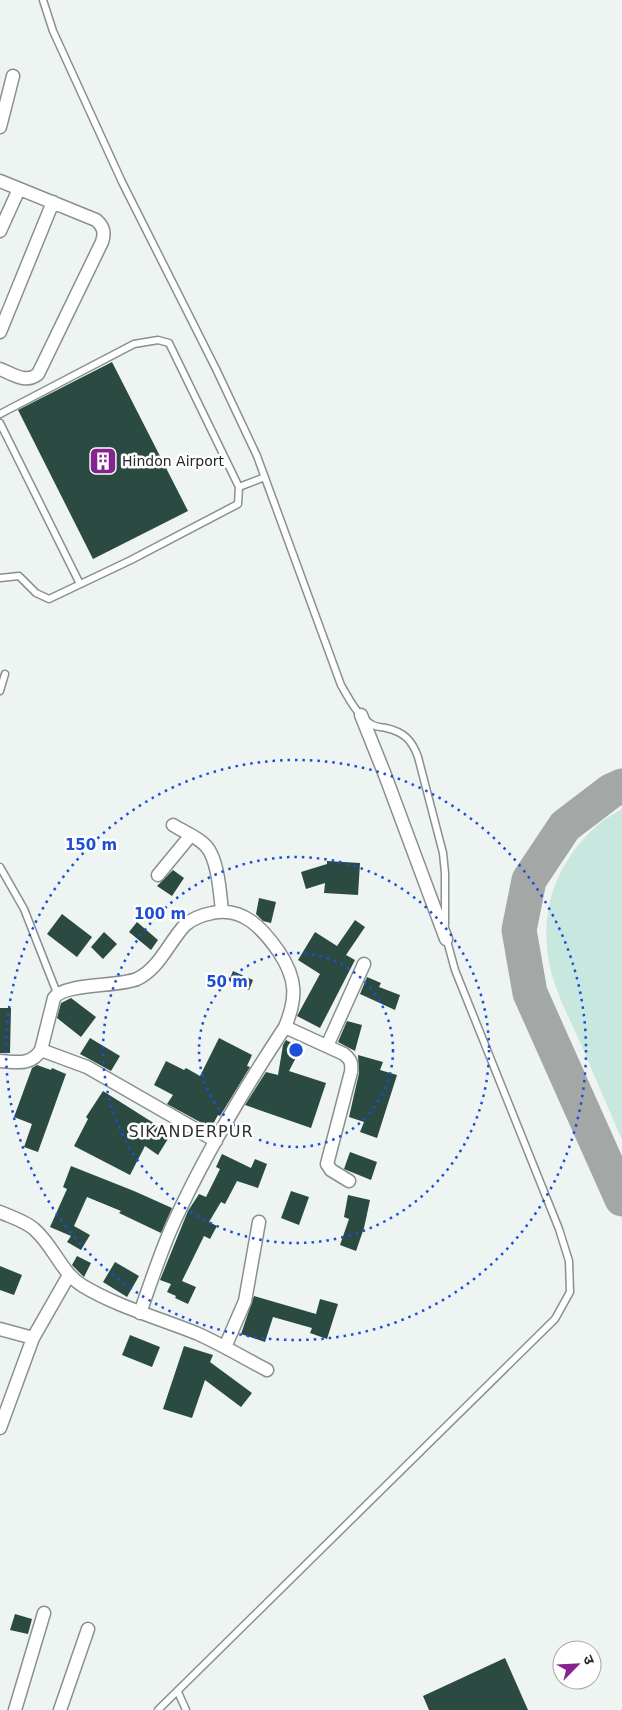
<svg xmlns="http://www.w3.org/2000/svg" width="622" height="1710" viewBox="0 0 622 1710" font-family="'DejaVu Sans','Noto Sans Devanagari',sans-serif">
	<style>
		.green { fill: #c8e7de }
		.lines { fill: none; stroke-linecap: round; stroke-linejoin: round }
		.taxiway { stroke: #a3a8a7; stroke-width: 35 }
		.building { fill: #2b4a41 }
		.service-casing { stroke: #8a908e; stroke-width: 9 }
		.minor-casing { stroke: #8a908e; stroke-width: 15 }
		.service { stroke: #fff; stroke-width: 6 }
		.minor { stroke: #fff; stroke-width: 12 }
		.ring { fill: none; stroke: #1d4ed8; stroke-width: 2.5; stroke-dasharray: 2.5 5 }
		.labels { text-anchor: middle; dominant-baseline: central; stroke-width: 5; stroke-linejoin: round; paint-order: stroke }
		.poi-label { font-size: 14px; fill: #242726; stroke: #fff; text-anchor: start }
		.quarter-label { font-size: 16px; letter-spacing: 1px; fill: #2c312f; stroke: #fff }
		.centre { fill: #1d4ed8; stroke: #fff; stroke-width: 2.5 }
		.ring-label { font-size: 15px; text-anchor: middle; font-weight: bold; fill: #1d4ed8; stroke: #fff; stroke-width: 5; stroke-linejoin: round; paint-order: stroke }
	</style>
	<rect width="100%" height="100%" fill="#edf4f2"/>
	<path class="green" d="M622 809V1140C608 1107 594 1075 580 1042 569 1018 556 993 550 967 538 911 556 861 600 823 606 818 615 813 622 809Z"/>
	<g class="lines">
		<path class="taxiway" d="M622 786 611 791 565 826 529 880 519 930 530 993 622 1199"/>
	</g>
	<path class="building" d="M112 362 188 511 93 559 18 410Z
		M327 861 360 863 358 895 324 893 325 883 306 889 301 872 327 864Z
		M173 870 184 878 172 896 157 886Z
		M259 898 276 902 271 923 263 921 256 914Z
		M62 914 92 937 77 957 47 934Z
		M355 920 365 927 346 955 355 960 320 1028 297 1016 320 974 298 960 315 932 337 946Z
		M137 922 158 940 151 950 129 932Z
		M104 932 117 944 103 959 91 947Z
		M233 971 253 980 249 990 229 981Z
		M367 977 381 983 379 987 400 995 395 1010 360 994Z
		M71 998 96 1017 81 1037 57 1018 61 1003Z
		M0 1008H11L10 1053H0Z
		M347 1021 362 1025 355 1051 338 1042Z
		M90 1038 120 1056 111 1071 80 1054Z
		M219 1038 252 1055 247 1066 250 1067 220 1116 218 1115 211 1128 167 1104 173 1095 154 1085 166 1061 184 1070 186 1068 200 1076Z
		M286 1040 301 1048 289 1071 326 1083 311 1128 245 1105 266 1072 278 1075 283 1045Z
		M358 1055 383 1062 380 1070 397 1075 377 1138 360 1132 364 1122 349 1117 359 1073Z
		M37 1065 51 1070 52 1068 66 1074 38 1152 24 1147 32 1124 14 1117 32 1068Z
		M103 1091 171 1134 158 1155 145 1146 130 1175 74 1146 88 1119 86 1117Z
		M350 1152 377 1162 371 1180 344 1169Z
		M222 1154 251 1168 255 1159 267 1164 258 1188 237 1181 225 1204 221 1202 209 1222 217 1226 210 1239 204 1236 182 1281 196 1287 188 1304 175 1298 176 1296 167 1292 171 1284 160 1280 188 1211 199 1194 206 1197 220 1169 216 1167Z
		M71 1166 134 1191 172 1208 161 1233 119 1213 121 1211 87 1197 74 1226 90 1235 81 1250 67 1242 71 1236 50 1227 67 1189 63 1187Z
		M291 1191 309 1197 299 1225 281 1218Z
		M348 1195 370 1200 364 1228 356 1251 340 1245 349 1219 344 1217Z
		M77 1256 91 1263 84 1277 72 1265Z
		M115 1262 139 1276 127 1297 103 1282Z
		M0 1266 22 1275 14 1295 0 1290Z
		M254 1296 316 1314 320 1299 338 1304 327 1339 310 1333 312 1328 273 1317 265 1342 241 1334Z
		M130 1335 160 1347 152 1367 122 1355Z
		M184 1346 213 1355 210 1362 252 1393 241 1407 205 1380 192 1418 163 1409Z
		M15 1614 32 1619 28 1634 10 1630Z
		M505 1658 528 1710H429L423 1696Z"/>
	<g class="lines">
		<g class="service-casing">
			<path id="service" d="M43 0 53 31 122 182 216 369 257 456 341 685C349 699 357 715 371 724 375 727 381 727 386 728 404 732 412 740 418 757L443 853 445 873V924
				M0 414 134 344 158 340 169 343 239 487 238 504 131 560 49 599 36 593 19 576 0 578
				M0 423 80 584
				M239 487 265 477
				M0 691 5 674
				M0 867 24 909 57 993
				M178 1692 186 1710
				M158 1710 555 1319 570 1292 569 1261 559 1229 455 970 446 937"/>
		</g>
		<g class="minor-casing">
			<path id="minor" d="M0 127 13 76
				M0 181 96 220C104 227 105 233 102 242L38 374C26 384 13 374 0 369
				M0 231 19 189
				M0 332 53 202
				M361 715 385 775 446 939
				M173 825C184 832 198 837 206 846 218 859 220 893 222 911
				M158 875 191 835
				M285 1027 344 1054C351 1060 352 1063 351 1072L327 1164 331 1170 349 1181
				M327 1046 364 964
				M41 1050 87 1067 216 1141
				M0 1061C16 1062 31 1066 41 1050L54 998C64 983 118 987 137 979 159 969 169 942 185 925 193 918 202 915 212 913 243 906 263 929 279 952 297 979 297 998 285 1027 244 1089 206 1153 175 1220 161 1250 151 1282 140 1313
				M0 1212C11 1217 25 1221 34 1229 54 1246 61 1273 83 1286 118 1307 159 1318 196 1333 221 1344 244 1358 267 1370
				M0 1329 33 1338
				M225 1347 245 1301 259 1222
				M0 1428 33 1338 69 1275
				M15 1710 44 1613
				M60 1710 88 1629"/>
		</g>
		<use href="#service" class="service"/>
		<use href="#minor" class="minor"/>
	</g>
	<g class="ring">
		<circle cx="296" cy="1050" r="97"/>
		<circle cx="296" cy="1050" r="193"/>
		<circle cx="296" cy="1050" r="290"/>
	</g>
	<defs>
		<g id="building-square" transform="scale(1.4375)"><rect x="-9" y="-9" width="18" height="18" rx="4" fill="#85248e" stroke="#fff"/><path d="M-4-6H4V6H1V3H-1V6H-4ZM-2.5-4.3h1.7v1.8h-1.7ZM.8-4.3h1.7v1.8H.8ZM-2.5-1h1.7V.8h-1.7ZM.8-1h1.7V.8H.8Z" fill="#fff"/></g>
	</defs>
	<g fill-rule="evenodd">
		<use href="#building-square" x="103" y="461"/>
	</g>
	<g class="labels">
		<g class="poi-label">
			<text x="122" y="461">Hindon Airport</text>
		</g>
		<g class="quarter-label">
			<text x="191" y="1131">SIKANDERPUR</text>
		</g>
	</g>
	<circle cx="296" cy="1050" r="8" class="centre"/>
	<g class="ring-label">
		<text x="91" y="850">150 m</text>
		<text x="160" y="919">100 m</text>
		<text x="227" y="987">50 m</text>
	</g>
	<g transform="translate(577 1665) rotate(66)"><circle r="24" fill="#ffffff" stroke="#a7a9a8"/>
	<path d="M0-4L9 19L0 12L-9 19Z" fill="#85248e"/>
	<text y="-8" font-size="14" font-weight="bold" text-anchor="middle" fill="#242726">उ</text>
	</g>
</svg>
